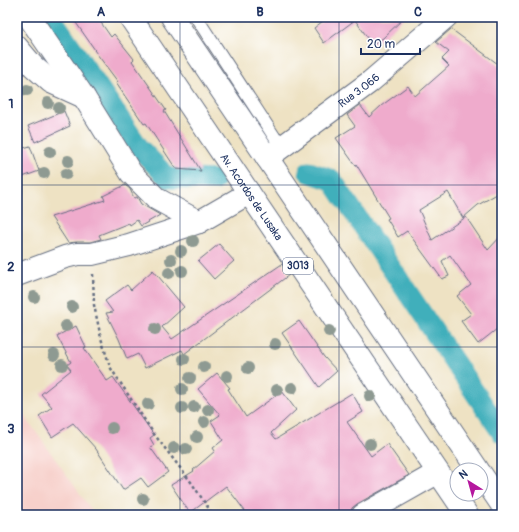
<svg xmlns="http://www.w3.org/2000/svg" width="519" height="532" viewBox="0 0 519 532" font-family="Pangolin,sans-serif">
	<style>
		.built { fill: #f7d0cb }
		.lines { fill: none; stroke-linecap: round; stroke-linejoin: round }
		.stream { stroke: #3fafbb; stroke-width: 6 }
		.canal { stroke: #3fafbb; stroke-width: 21 }
		.building { fill: #efabcc }
		.service-casing { stroke: #656e81; stroke-width: 14 }
		.minor-casing { stroke: #656e81; stroke-width: 24 }
		.primary-casing { stroke: #656e81; stroke-width: 24 }
		.path { stroke: #656e81; stroke-width: 2.5; stroke-dasharray: 3 3; stroke-linecap: butt }
		.service { stroke: #fff; stroke-width: 12 }
		.minor { stroke: #fff; stroke-width: 22 }
		.primary { stroke: #fff; stroke-width: 22 }
		.tree { fill: #8e9a92 }
		.grid { fill: none; stroke: #1b2f5e; stroke-width: 1; stroke-opacity: 0.55 }
		.labels { text-anchor: middle; dominant-baseline: central; stroke-width: 3; stroke-linejoin: round; paint-order: stroke }
		.shield { fill: #fff; stroke: #5f6d8e; stroke-width: 1 }
		.shield-label { font-size: 10px; font-weight: bold; fill: #1b2f5e }
		.street-label { font-size: 11px; fill: #1b2f5e; stroke: #fff }
		.neatline { fill: none; stroke: #1b2f5e; stroke-width: 1.5 }
		.grid-label { font-size: 13px; text-anchor: middle; font-weight: bold; fill: #1b2f5e }
	</style>
	<rect width="100%" height="100%" fill="#fff"/>
	<filter id="ink" filterUnits="userSpaceOnUse"><feTurbulence type="fractalNoise" baseFrequency=".025" numOctaves="2"/><feDisplacementMap in="SourceGraphic" scale="8" xChannelSelector="R" yChannelSelector="G"/><feConvolveMatrix kernelMatrix="1 2 1 2 8 2 1 2 1" color-interpolation-filters="sRGB"/></filter>
	<filter id="wash" filterUnits="userSpaceOnUse"><feTurbulence type="fractalNoise" baseFrequency=".012" numOctaves="4" result="noise"/><feDisplacementMap in="SourceGraphic" scale="16" xChannelSelector="R" yChannelSelector="G"/><feGaussianBlur stdDeviation="0.9" result="paint"/><feColorMatrix in="noise" values="0 0 0 0 0 0 0 0 0 0 0 0 0 0 0 0 0 1.4 0 .05"/><feComposite in="paint" operator="in"/></filter>
	<g filter="url(#wash)">
		<rect width="100%" height="100%" fill="#eee2c3"/>
		<path class="built" d="M17 408H19L95 515H17Z"/>
		<g class="lines">
			<path class="stream" d="M50 17 140 149 168 178 215 180"/>
			<path class="canal" d="M51 17 140 149 168 178 215 180
				M309 172 332 180 502 433"/>
		</g>
		<g id="blocks">
			<path class="building" d="M72 17H97L111 37 114 34 134 59 132 61 166 110 164 111 201 171 176 169 146 123 144 124 116 83 118 82 94 50H95Z
				M328 17H405L383 38 373 45 355 20 324 43 314 28Z
				M451 29 502 67V191L478 205 463 218 448 192 419 210 432 240 466 217 488 250 502 235V325L478 344 461 321 471 314 457 296 471 285 450 255 442 261 449 276 442 279 407 231 398 237 387 219 389 218 356 164 355 165 336 138 355 126 347 115 360 105 369 117 381 106 408 86 415 96 449 66 442 59 449 52 436 42Z
				M64 111 70 126 35 142 28 126Z
				M30 146 39 171 17 179V150Z
				M125 185 130 189 134 198 137 197 141 204 160 215 141 226 137 220 130 225 129 223 99 235 101 239 90 242H77L68 243 51 217 105 200 103 196Z
				M219 244 234 261 214 279 198 261Z
				M282 264 289 275 184 354 182 350 145 368 138 354 127 359 119 339 106 313 113 312 105 301 127 285 131 290 153 270 184 307 162 327 172 339Z
				M299 321 324 357 337 371 319 387 282 333Z
				M76 326 86 347 84 348 107 381 113 377 154 435 150 438 154 445 150 447 168 472 148 487 141 478 123 490 96 449 73 423 52 437 39 416 52 407 41 394 71 370 67 365 71 362 57 336Z
				M217 373 230 388 228 389 246 417 282 391 296 410 271 433 276 439 352 393 363 412 347 422 371 456 387 444 409 475 357 504 352 508 350 515H248L226 486 190 513 171 485 194 471 193 470 215 451 213 448 223 440 211 421 220 415 198 389Z"/>
		</g>
	</g>
	<g filter="url(#ink)">
		<use href="#blocks" fill-opacity="0" stroke="#656e81" stroke-width="1"/>
		<g class="lines">
			<g class="service-casing">
				<path id="service" d="M196 17 281 147"/>
			</g>
			<g class="minor-casing">
				<g id="minor">
					<path d="M29 17 84 97 131 173 157 199 199 222 249 193"/>
					<path d="M17 47 33 66 51 82 84 97"/>
					<path id="s1" d="M267 158 370 82 446 17"/>
					<path d="M17 275 65 257 77 254H92L129 245 199 222"/>
					<path d="M363 515 437 473"/>
				</g>
			</g>
			<g class="primary-casing">
				<g id="primary">
					<path id="s2" d="M130 17 467 515"/>
					<path d="M172 17 478 470"/>
					<path d="M481 474 502 505"/>
				</g>
			</g>
			<path class="path" d="M93 274 94 305 101 338 110 367 154 434 191 482 213 515"/>
			<use href="#service" class="service"/>
			<use href="#minor" class="minor"/>
			<use href="#primary" class="primary"/>
		</g>
		<g class="tree">
			<circle cx="27" cy="90" r="6"/>
			<circle cx="48" cy="103" r="6"/>
			<circle cx="59" cy="108" r="6"/>
			<circle cx="50" cy="152" r="6"/>
			<circle cx="68" cy="161" r="6"/>
			<circle cx="44" cy="173" r="6"/>
			<circle cx="66" cy="174" r="6"/>
			<circle cx="193" cy="241" r="6"/>
			<circle cx="181" cy="251" r="6"/>
			<circle cx="171" cy="260" r="6"/>
			<circle cx="182" cy="271" r="6"/>
			<circle cx="169" cy="273" r="6"/>
			<circle cx="34" cy="297" r="6"/>
			<circle cx="72" cy="307" r="6"/>
			<circle cx="66" cy="326" r="6"/>
			<circle cx="155" cy="329" r="6"/>
			<circle cx="329" cy="331" r="6"/>
			<circle cx="275" cy="344" r="6"/>
			<circle cx="54" cy="355" r="6"/>
			<circle cx="184" cy="359" r="6"/>
			<circle cx="62" cy="365" r="6"/>
			<circle cx="204" cy="367" r="6"/>
			<circle cx="248" cy="368" r="6"/>
			<circle cx="227" cy="376" r="6"/>
			<circle cx="190" cy="378" r="6"/>
			<circle cx="292" cy="388" r="6"/>
			<circle cx="182" cy="389" r="6"/>
			<circle cx="277" cy="390" r="6"/>
			<circle cx="370" cy="396" r="6"/>
			<circle cx="148" cy="404" r="6"/>
			<circle cx="194" cy="407" r="6"/>
			<circle cx="182" cy="408" r="6"/>
			<circle cx="208" cy="410" r="6"/>
			<circle cx="204" cy="422" r="6"/>
			<circle cx="112" cy="428" r="6"/>
			<circle cx="197" cy="437" r="6"/>
			<circle cx="370" cy="444" r="6"/>
			<circle cx="174" cy="448" r="6"/>
			<circle cx="186" cy="449" r="6"/>
			<circle cx="143" cy="499" r="6"/>
		</g>
	</g>
	<path class="grid" d="M180 17V515M339 17V515M17 185H502M17 347H502"/>
	<g class="labels">
		<rect class="shield" x="283" y="258" width="30" height="16" rx="3"/>
		<g class="shield-label">
			<text x="298" y="266">3013</text>
		</g>
		<g class="street-label">
			<text stroke="none"><textPath href="#s1" startOffset="114">Rua 3.066</textPath></text>
			<text stroke="none"><textPath href="#s2" startOffset="217">Av. Acordos de Lusaka</textPath></text>
		</g>
	</g>
	<rect width="519" height="532" fill="none" stroke="#fff" stroke-width="44"/>
	<g transform="translate(469 482) rotate(323)"><circle r="19" fill="#ffffff" stroke="#a4acbf"/>
	<path d="M0-3L7 15L0 10L-7 15Z" fill="#b5179e"/>
	<text y="-6" font-size="11" font-weight="bold" text-anchor="middle" fill="#1b2f5e">N</text>
	</g>
	<path d="M361 48v6h59v-6" fill="none" stroke="#1b2f5e" stroke-width="2"/>
	<text x="367" y="48" font-size="12" fill="#1b2f5e" stroke="#ffffff" stroke-width="3" paint-order="stroke">20 m</text>
	<rect x="22" y="22" width="475" height="488" class="neatline"/>
	<g class="grid-label">
		<text x="101" y="16">A</text>
		<text x="260" y="16">B</text>
		<text x="418" y="16">C</text>
		<text x="11" y="108">1</text>
		<text x="11" y="271">2</text>
		<text x="11" y="433">3</text>
	</g>
</svg>
